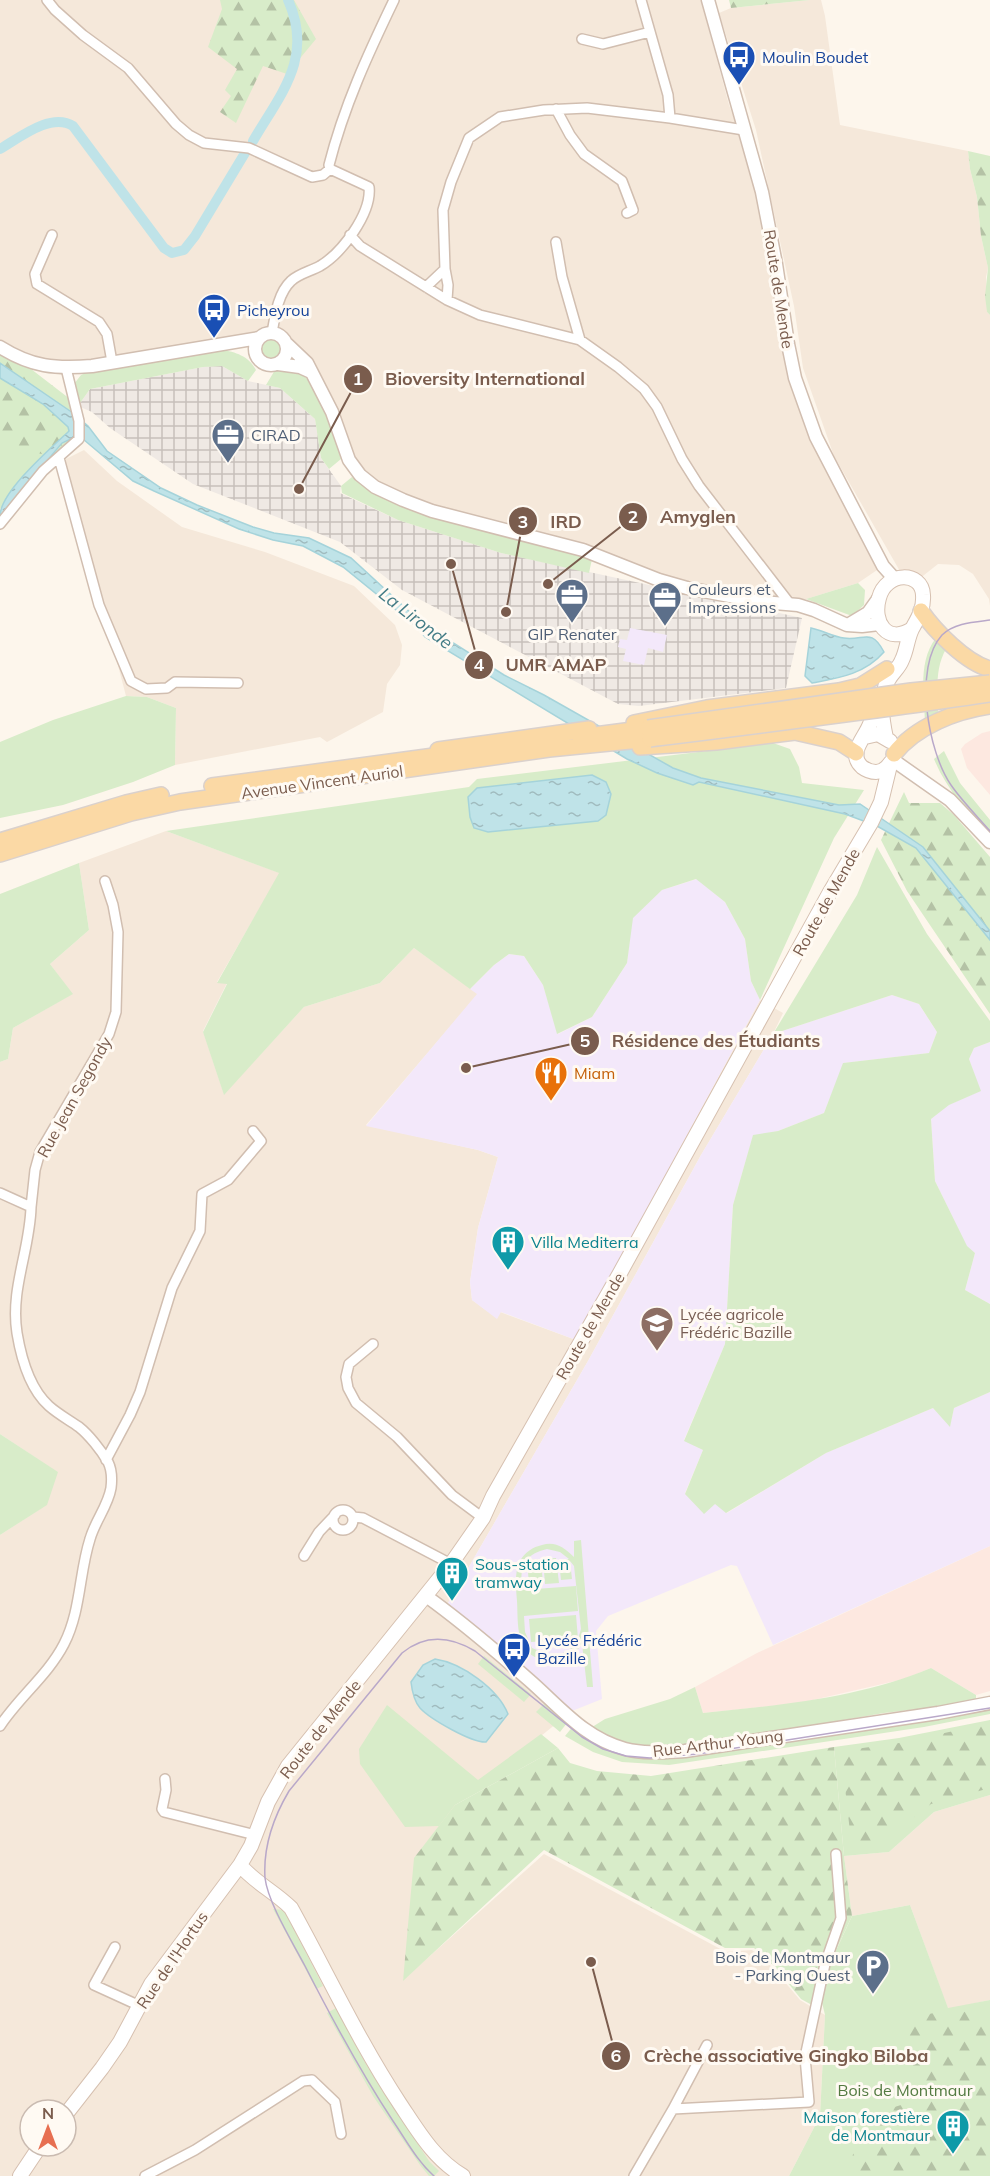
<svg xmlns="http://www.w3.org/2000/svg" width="990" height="2176" viewBox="0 0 990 2176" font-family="Mulish,sans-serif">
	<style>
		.residential { fill: #f5e8da; fill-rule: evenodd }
		.commercial { fill: #fde8e0 }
		.industrial { fill: url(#industrial-grid) }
		.education { fill: #f3e8fa }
		.green { fill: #d8ecc9; fill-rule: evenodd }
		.forest { fill: url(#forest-firs) }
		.water { fill: url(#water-ripples); stroke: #a5d3da; stroke-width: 1.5 }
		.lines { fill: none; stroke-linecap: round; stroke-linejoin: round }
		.canal { stroke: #bfe3e8; stroke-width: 10 }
		.minor-casing { stroke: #d1beb0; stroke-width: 12 }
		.tertiary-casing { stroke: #d1beb0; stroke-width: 15 }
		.secondary-casing { stroke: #d6c0b0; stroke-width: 16 }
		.primary-casing { stroke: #dad1cd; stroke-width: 18 }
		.minor { stroke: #fff; stroke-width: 9 }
		.tertiary { stroke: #fff; stroke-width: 12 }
		.secondary { stroke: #fff; stroke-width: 14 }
		.primary { stroke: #fbd9a5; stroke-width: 15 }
		.tram { stroke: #b9a8c9; stroke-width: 1.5 }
		.primary-bridge-casing { stroke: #dad1cd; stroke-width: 18; stroke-linecap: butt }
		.primary-bridge { stroke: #fbd9a5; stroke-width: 15 }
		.labels { text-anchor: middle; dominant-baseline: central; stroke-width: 6; stroke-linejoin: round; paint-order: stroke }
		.transit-label { font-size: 16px; fill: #164399; stroke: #fffaf3; text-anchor: start }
		.street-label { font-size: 16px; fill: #7a5c4d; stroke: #fffaf3 }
		.service-label { font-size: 16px; fill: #4e5e75; stroke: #fffaf3; text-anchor: start }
		.food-label { font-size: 16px; fill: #c56008; stroke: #fffaf3; text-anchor: start }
		.culture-label { font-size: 16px; fill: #0d838f; stroke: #fffaf3; text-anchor: start }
		.education-label { font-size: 16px; fill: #785e54; stroke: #fffaf3; text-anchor: start }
		.park-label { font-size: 16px; fill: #537a41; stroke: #fffaf3 }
		.water-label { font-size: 18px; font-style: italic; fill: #437c86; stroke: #fffaf3 }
		.leader { fill: none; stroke: #7a5c4d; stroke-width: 2 }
		.callout-dot { fill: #7a5c4d; stroke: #fffaf3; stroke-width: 2 }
		.mark-label { font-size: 18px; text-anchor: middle; font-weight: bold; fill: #fff }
		.callout-label { font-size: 18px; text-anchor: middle; font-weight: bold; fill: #7a5c4d; stroke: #fffaf3; stroke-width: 6; stroke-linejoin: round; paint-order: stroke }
	</style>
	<defs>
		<pattern id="industrial-grid" width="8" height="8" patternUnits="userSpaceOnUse" patternTransform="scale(1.5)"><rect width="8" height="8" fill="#efe9e4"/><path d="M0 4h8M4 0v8" fill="none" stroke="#c7c0bb"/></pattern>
		<pattern id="forest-firs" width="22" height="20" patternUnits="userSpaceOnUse" patternTransform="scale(1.5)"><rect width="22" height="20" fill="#d8ecc9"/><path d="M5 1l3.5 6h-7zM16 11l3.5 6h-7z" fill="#b4c2a5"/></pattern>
		<pattern id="water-ripples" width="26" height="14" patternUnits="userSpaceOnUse" patternTransform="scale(1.5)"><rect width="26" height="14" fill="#bfe3e8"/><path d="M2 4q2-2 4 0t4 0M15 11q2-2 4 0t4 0" fill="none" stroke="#a0bbbe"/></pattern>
	</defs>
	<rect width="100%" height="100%" fill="#fdf6ec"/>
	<path class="residential" d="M0 0H701L729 105 762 192 807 412 883 566 858 583 790 604 633 571 432 511 360 475 332 412 285 341 276 333H267L67 368 0 347Z
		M810 0H821L825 16 840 125 968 151 970 169 977 197 981 236 988 268 986 277 987 312 990 315V606L989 599 973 574 959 565 938 564 909 587 834 456 803 368 794 306 756 130 719 13 731 8Z
		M84 450 117 481 182 527 265 552 354 586 395 625 402 645 400 665 387 684 383 712 327 742 320 737 175 765 176 708 147 697 126 696 64 460Z
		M166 831 280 873 217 982 227 983 203 1031 224 1094 304 1007 380 983 414 948 478 994 366 1125 478 1150 498 1157 478 1228 470 1282 472 1300 497 1318 500 1312 576 1340 760 1000 783 1013 773 1034 701 1155 588 1361 448 1603 572 1711 455 1805 403 1980 544 1854 726 1952 752 1950 773 1968 800 2000 825 2015 820 2116 789 2176H0V1535L46 1505 57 1472 0 1434V1062L8 1059 13 1028 72 994 50 964 89 930 79 863ZM30 2110H66V2146H30Z
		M990 1795V2000L948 2009 910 1905 852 1916 844 1856 889 1852 934 1812Z"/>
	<path class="commercial" d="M990 731V795L967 768 961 749 965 744 982 733Z
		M990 1546V1691L976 1695 931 1668 904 1679 800 1703 703 1713 695 1687 757 1653Z"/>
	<path class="industrial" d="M222 366 248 381 280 388 315 419 321 458 341 486 340 493 398 520 501 553 802 618 786 688 639 706 618 704 402 590 340 542 193 484 110 428 92 412 78 406 90 389 203 367Z"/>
	<path class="education" d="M630 628 667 635 663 652 648 648 644 665 623 661 626 649 618 647 620 639 627 640Z
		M697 879 725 902 745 939 751 981 760 1000 576 1340 501 1312 497 1319 472 1300 470 1282 478 1228 498 1157 478 1150 366 1126 477 994 470 989 494 965 509 954 524 956 543 985 558 1034 592 1017 627 963 632 918 662 890Z
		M892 995 919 1004 937 1032 929 1053 844 1063 824 1113 778 1131 753 1136 733 1205 725 1344 684 1440 703 1450 685 1493 720 1506 727 1513 826 1453 933 1408 950 1426 954 1408 990 1392V1546L773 1645 737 1566 731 1565 608 1616 596 1631 602 1699 572 1711 448 1603 588 1361 701 1155 773 1034Z
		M990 1042V1304L965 1290 975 1253 967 1247 935 1181 931 1119 948 1105 980 1091 969 1059 974 1048Z"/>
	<path class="green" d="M262 349a9 9 0 1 1 18 0a9 9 0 1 1-18 0Z
		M221 349C236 353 248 355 256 370L248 381 222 366 203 367 90 389 78 406 74 384 81 375 91 371Z
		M275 370C281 370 289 369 294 370 320 378 334 435 341 459L329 469 321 458 315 419 280 388 266 385Z
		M0 421 50 454 0 509Z
		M352 477C391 509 434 517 482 530 519 539 555 549 592 559L589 573 501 553 398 520 342 493 341 486Z
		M858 583 865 590 864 605 852 616 806 599Z
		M936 638 946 649C934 670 938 694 938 717L925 722C924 694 918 661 936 638Z
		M126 696 147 697 176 708 175 765 133 782 63 805 0 818V742L53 720Z
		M773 743 790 749 799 767 802 783 864 790 834 838 760 1000 751 981 745 939 725 902 696 879 662 890 633 918 627 963 592 1017 557 1034 543 985 524 956 509 954 494 965 470 989 414 948 380 983 304 1007 224 1095 203 1032 227 984 217 983 279 873 166 831 469 787 477 779Z
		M944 751 960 783 990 820V837C968 812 946 789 934 759Z
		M877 847 927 934 990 1021V1042L974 1048 969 1059 981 1091 949 1105 931 1119 935 1181 967 1246 975 1253 965 1290 990 1304V1392L954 1408 950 1427 933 1408 826 1453 726 1513 715 1504 704 1514 685 1494 703 1450 684 1441 725 1344 733 1205 753 1135 778 1131 824 1113 843 1063 929 1053 937 1032 919 1004 892 995 773 1034 857 895Z
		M79 863 89 930 50 964 73 994 13 1028 8 1059 0 1062V894Z
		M0 1434 58 1472 47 1505 0 1535Z
		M581 1540 593 1687H587L582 1644C579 1648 575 1654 570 1657 557 1665 537 1662 527 1651 516 1638 518 1617 517 1601 516 1588 514 1573 520 1561 525 1552 533 1547 542 1545 556 1541 564 1548 574 1557V1541ZM547 1549 560 1552 569 1559 559 1561 561 1580 572 1579 570 1561 574 1566 581 1629 578 1639 576 1615 529 1619 531 1642 578 1639 569 1651 552 1656 532 1648 525 1632 524 1616 578 1611 576 1586 522 1590C520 1566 523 1555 547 1549Z
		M556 1558 559 1583 545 1584 543 1559Z
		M541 1559 543 1584 529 1585 527 1560Z
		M484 1656 531 1694 524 1702 478 1664Z
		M931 1668 976 1695V1702L884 1713 774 1732 667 1747H641L612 1740 589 1729 605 1719 670 1699 695 1687 703 1713C780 1705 860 1698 931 1668Z
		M544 1704 567 1723 560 1732 536 1712Z
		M387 1705 478 1780 541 1734 558 1748 455 1805 439 1826 405 1827 360 1764 359 1749Z
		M990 1706V1714L924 1727 669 1765 622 1762 593 1752 565 1736 574 1725 651 1755Z
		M990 1720V1795L934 1812 889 1852 844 1856 834 1747 899 1738Z
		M910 1905 948 2008 990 2000V2176H789L820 2116 825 2015 820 1994 827 1970 852 1916Z
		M273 1909 284 1910 323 1986 316 1989Z
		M336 2008 367 2066 429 2161 439 2171 434 2176H429L420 2165 373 2096 327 2013Z"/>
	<path class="forest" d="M220 0H294L316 39 287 74 263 66 236 123 220 112 231 96 225 90 237 69 208 47 222 9Z
		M729 0H810L731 8Z
		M968 151 990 156V315L987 312 985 296 988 268 981 236 977 197 970 169Z
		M0 354 31 369 70 399 74 410 76 438 55 457 15 448V444L0 437Z
		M904 792 909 803H940L954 815 990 857V1014L907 891 881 840Z
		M990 1723V1788L931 1804 895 1832 874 1844 851 1841 841 1751 899 1743Z
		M834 1747 844 1856 852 1916 829 1965 820 2001 821 2010 801 1999 775 1967 754 1948H725L544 1850 403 1981 414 1858 455 1805 558 1748 570 1763 597 1771 651 1776Z
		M990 2006V2176H845L859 2138 875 2113 901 2105 913 2067 915 2052 900 2033C917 2006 955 2012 983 2012Z"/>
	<path class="water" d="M0 363 73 413 88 426 107 451 161 488 197 505 253 527 274 533 309 538 351 558 412 614 439 634 504 675 544 695 673 768 701 778 839 805 860 804 923 847 990 931V940L916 848 877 826 845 814 699 782 693 785 657 773 627 759 425 637 417 627 343 567 303 546 273 540 239 529 154 491 133 481 77 434 75 437 62 443 0 516C0 492 51 448 69 431L68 427 43 404 0 378Z
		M811 628C822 630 833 637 844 638 864 641 871 627 884 652 865 674 839 678 812 683L805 676Z
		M592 775 606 782 611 794 606 815 598 821 488 832 474 828 470 817 468 797 477 788Z
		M435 1659C462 1663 498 1689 508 1714L486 1742C472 1743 430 1719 420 1708 414 1701 412 1691 411 1682L423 1665Z"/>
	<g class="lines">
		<path class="canal" d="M253 141C281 93 314 58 288 0
			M0 149C19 138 51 112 73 126L164 248 172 253 184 250 195 236 245 153"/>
		<g class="minor-casing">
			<path id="minor" d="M47 0 55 10 83 35 128 68 176 124 189 135 204 143 249 148 312 177 323 175 330 169 369 187C372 213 342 253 320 266 311 271 298 274 291 281 278 293 275 316 272 333
				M641 0 668 95 670 118
				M582 39 603 44 650 32
				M556 109 570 135 584 154 622 181 633 210 627 213
				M330 169 329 165C344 106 368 54 394 0
				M52 235 35 274 37 284 99 322 107 334 112 362
				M350 235 360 246 447 300 480 315 580 340 618 367 644 389 657 407 682 459 699 486 790 604
				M556 242 562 277 580 340
				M426 287 445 269
				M447 300 448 285 445 269 443 210 451 182 469 138 500 117 544 110 587 108 670 118 744 130
				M59 458 99 605 131 681 146 689 167 688 175 682 238 683
				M0 524 43 471 79 439V421L66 368
				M0 1193 31 1207C30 1250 10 1289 17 1333 21 1357 30 1389 49 1406 58 1414 69 1420 79 1427 89 1435 101 1450 108 1462 112 1470 112 1480 111 1488 108 1506 95 1521 90 1539 79 1573 81 1611 64 1644 48 1675 19 1697 0 1726
				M31 1207 35 1170 40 1152 109 1034 116 1012 118 932 113 905 105 881
				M373 1344 349 1364 346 1377 348 1388 356 1403 397 1437 452 1495 483 1518
				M106 1460 130 1415 140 1392 172 1288 200 1231 202 1194 228 1180 261 1141 253 1131
				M333 1520a10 10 0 1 1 20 0a10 10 0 1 1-20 0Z
				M353 1517 363 1518 451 1564
				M304 1556 319 1532 335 1515
				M165 1779 166 1790 162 1809 164 1812 255 1835
				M115 1947 94 1985 140 2006
				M673 2109 707 2045
				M145 2176 195 2150 303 2081 312 2080 335 2102 341 2134
				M634 2176 673 2109 809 2102 805 2057 825 1964 841 1918 836 1854"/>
		</g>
		<g class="tertiary-casing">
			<path id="tertiary" d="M708 0 762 192 776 264 788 344 795 378 816 437 883 566 892 576 896 578
				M255 349a16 16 0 1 1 32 0a16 16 0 1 1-32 0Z
				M287 344 307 363 332 412 349 460 360 475 375 487 403 500 432 511 583 550 659 580 687 588 762 602 798 605 814 610 847 625 862 626 879 624
				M0 347C32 367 55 369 92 366L259 338
				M278 364 300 367 311 372
				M848 625 868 613 878 599
				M893 760 950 800 990 842
				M426 1596C462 1622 496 1651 529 1680 560 1707 584 1738 625 1749 645 1754 665 1752 685 1751L938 1713 990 1703"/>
		</g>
		<g class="secondary-casing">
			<path id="secondary" d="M876 701C875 709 874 717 870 724 865 738 847 753 862 767 866 770 871 772 876 772 883 772 887 768 891 762
				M865 737 878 734 890 741
				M886 738C882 719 878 696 889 679 893 672 899 668 902 660 907 650 907 639 912 629 918 618 924 609 923 595 922 571 886 571 879 598 872 622 887 645 912 629
				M240 1865C254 1882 275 1892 291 1908 327 1973 359 2042 400 2104 418 2131 434 2159 463 2176
				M66 2114 102 2068 120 2042 151 1984 240 1865 251 1846 268 1802 288 1766 451 1564 483 1518 493 1496 620 1273 830 892 871 823 881 802 890 765
				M20 2176 40 2146"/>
		</g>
		<g class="primary-casing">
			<path id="primary" d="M921 611C935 631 966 663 990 669
				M634 723 707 708 839 691 860 686 887 669
				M580 737 648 728
				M640 747 716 742 795 732 839 742 856 753
				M438 750 589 729
				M894 754C916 726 956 711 990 706
				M212 786 449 754
				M0 841 126 803 161 795
				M0 854 131 813 180 802 549 749 650 739"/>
		</g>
		<use href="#minor" class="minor"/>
		<use href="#tertiary" class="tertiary"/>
		<use href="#secondary" class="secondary"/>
		<use href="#primary" class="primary"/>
		<path class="tram" d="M990 620C974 622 954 623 942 635 913 667 928 752 951 785 962 801 977 816 990 831
			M434 2176C417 2161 406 2140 393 2121 360 2071 332 2019 305 1966 293 1943 268 1903 265 1878 263 1846 273 1818 289 1791L402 1653C425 1634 450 1636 475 1651L582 1737 603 1749 626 1756 650 1758 698 1754 990 1708"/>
		<g class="primary-bridge-casing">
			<path id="primary-bridge" d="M648 728 911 691 990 683
				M650 739C763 725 877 711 990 694"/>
		</g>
		<use href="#primary-bridge" class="primary-bridge"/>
	</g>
	<defs>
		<g id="bus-pin" transform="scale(1.725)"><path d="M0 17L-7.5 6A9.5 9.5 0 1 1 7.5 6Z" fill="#1a4fb4" stroke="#fffaf3"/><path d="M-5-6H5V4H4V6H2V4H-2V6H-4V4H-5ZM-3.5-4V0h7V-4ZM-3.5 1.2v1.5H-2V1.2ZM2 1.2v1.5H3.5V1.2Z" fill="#fff"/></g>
		<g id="office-pin" transform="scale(1.725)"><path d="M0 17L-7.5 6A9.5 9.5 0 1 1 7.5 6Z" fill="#5c6f8a" stroke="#fffaf3"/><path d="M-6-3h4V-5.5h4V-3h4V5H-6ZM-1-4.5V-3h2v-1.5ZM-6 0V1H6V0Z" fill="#fff"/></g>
		<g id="restaurant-pin" transform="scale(1.725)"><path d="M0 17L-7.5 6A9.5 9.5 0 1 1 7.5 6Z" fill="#e8710a" stroke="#fffaf3"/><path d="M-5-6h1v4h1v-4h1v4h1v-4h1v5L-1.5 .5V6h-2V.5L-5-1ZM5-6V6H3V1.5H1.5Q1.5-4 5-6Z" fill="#fff"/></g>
		<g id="building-pin" transform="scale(1.725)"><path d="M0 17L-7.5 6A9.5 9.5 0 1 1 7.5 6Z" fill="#0f9aa8" stroke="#fffaf3"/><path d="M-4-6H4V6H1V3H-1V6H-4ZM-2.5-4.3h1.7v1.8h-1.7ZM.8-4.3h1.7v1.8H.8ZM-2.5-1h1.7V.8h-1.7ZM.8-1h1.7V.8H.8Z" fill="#fff"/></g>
		<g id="school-pin" transform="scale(1.725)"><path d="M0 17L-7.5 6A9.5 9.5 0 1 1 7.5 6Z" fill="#8d6e63" stroke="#fffaf3"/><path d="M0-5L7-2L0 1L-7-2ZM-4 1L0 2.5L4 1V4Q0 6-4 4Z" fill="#fff"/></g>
		<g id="parking-pin" transform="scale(1.725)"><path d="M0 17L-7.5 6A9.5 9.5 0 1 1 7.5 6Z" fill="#5c6f8a" stroke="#fffaf3"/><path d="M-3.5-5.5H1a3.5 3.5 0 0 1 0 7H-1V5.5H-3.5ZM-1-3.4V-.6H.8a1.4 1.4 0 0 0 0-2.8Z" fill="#fff"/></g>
	</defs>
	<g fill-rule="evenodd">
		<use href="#bus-pin" x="739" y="57"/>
		<use href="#bus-pin" x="214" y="310"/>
		<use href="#office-pin" x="228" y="435"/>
		<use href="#office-pin" x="572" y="595"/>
		<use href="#office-pin" x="665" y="598"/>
		<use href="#restaurant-pin" x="551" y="1073"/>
		<use href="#building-pin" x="508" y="1242"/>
		<use href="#school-pin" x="657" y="1323"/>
		<use href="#building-pin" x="452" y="1573"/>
		<use href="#bus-pin" x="514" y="1649"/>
		<use href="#parking-pin" x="873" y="1966"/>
		<use href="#building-pin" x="953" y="2126"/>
	</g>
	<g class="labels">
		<g class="transit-label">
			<text x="762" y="57">Moulin Boudet</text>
			<text x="237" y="310">Picheyrou</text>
			<text x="537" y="1640">Lycée Frédéric<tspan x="537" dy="18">Bazille</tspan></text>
		</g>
		<g class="street-label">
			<text transform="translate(779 289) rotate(81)">Route de Mende</text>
			<text transform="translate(322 782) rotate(-8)">Avenue Vincent Auriol</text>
			<text transform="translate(826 902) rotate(-61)">Route de Mende</text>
			<text transform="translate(74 1097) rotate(-61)">Rue Jean Segondy</text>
			<text transform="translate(590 1326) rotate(-60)">Route de Mende</text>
			<text transform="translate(320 1729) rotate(-52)">Route de Mende</text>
			<text transform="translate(718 1743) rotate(-7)">Rue Arthur Young</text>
			<text transform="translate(172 1960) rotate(-56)">Rue de l'Hortus</text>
		</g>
		<g class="service-label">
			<text x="251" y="435">CIRAD</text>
			<text x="688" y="589">Couleurs et<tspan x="688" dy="18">Impressions</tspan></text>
			<text x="572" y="634" text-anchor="middle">GIP Renater</text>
			<text x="850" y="1957" text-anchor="end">Bois de Montmaur<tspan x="850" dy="18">- Parking Ouest</tspan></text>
		</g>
		<g class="food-label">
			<text x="574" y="1073">Miam</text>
		</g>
		<g class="culture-label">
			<text x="531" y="1242">Villa Mediterra</text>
			<text x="475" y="1564">Sous-station<tspan x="475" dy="18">tramway</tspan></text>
			<text x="930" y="2117" text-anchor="end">Maison forestière<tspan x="930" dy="18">de Montmaur</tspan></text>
		</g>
		<g class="education-label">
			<text x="680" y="1314">Lycée agricole<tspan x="680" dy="18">Frédéric Bazille</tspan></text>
		</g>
		<g class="park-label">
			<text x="905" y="2090">Bois de Montmaur</text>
		</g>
		<g class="water-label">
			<text transform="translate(416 618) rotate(38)">La Lironde</text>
		</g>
	</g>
	<path class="leader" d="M299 489L358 379M548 584L633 517M506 612L523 521M451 564L479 665M466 1068L585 1041M591 1962L616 2056"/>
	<g class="callout-dot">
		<circle cx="299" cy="489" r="6"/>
		<circle cx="548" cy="584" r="6"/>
		<circle cx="506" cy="612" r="6"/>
		<circle cx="451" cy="564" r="6"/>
		<circle cx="466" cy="1068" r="6"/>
		<circle cx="591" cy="1962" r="6"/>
		<circle cx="358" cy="379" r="15"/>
		<circle cx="633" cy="517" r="15"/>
		<circle cx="523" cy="521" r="15"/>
		<circle cx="479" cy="665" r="15"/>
		<circle cx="585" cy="1041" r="15"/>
		<circle cx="616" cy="2056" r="15"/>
	</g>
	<g class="mark-label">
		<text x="358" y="385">1</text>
		<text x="633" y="523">2</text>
		<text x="523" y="528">3</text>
		<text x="479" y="671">4</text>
		<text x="585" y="1047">5</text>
		<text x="616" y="2062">6</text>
	</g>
	<g class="callout-label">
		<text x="485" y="385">Bioversity International</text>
		<text x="698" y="523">Amyglen</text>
		<text x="566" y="528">IRD</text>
		<text x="556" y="671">UMR AMAP</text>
		<text x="716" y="1047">Résidence des Étudiants</text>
		<text x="786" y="2062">Crèche associative Gingko Biloba</text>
	</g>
	<g transform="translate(48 2128)"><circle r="28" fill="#fffaf3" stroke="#cabbb1" stroke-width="1.5"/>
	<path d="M0-4.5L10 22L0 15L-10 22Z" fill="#e76f51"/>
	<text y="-9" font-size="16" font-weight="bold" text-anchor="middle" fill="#7a5c4d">N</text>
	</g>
</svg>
